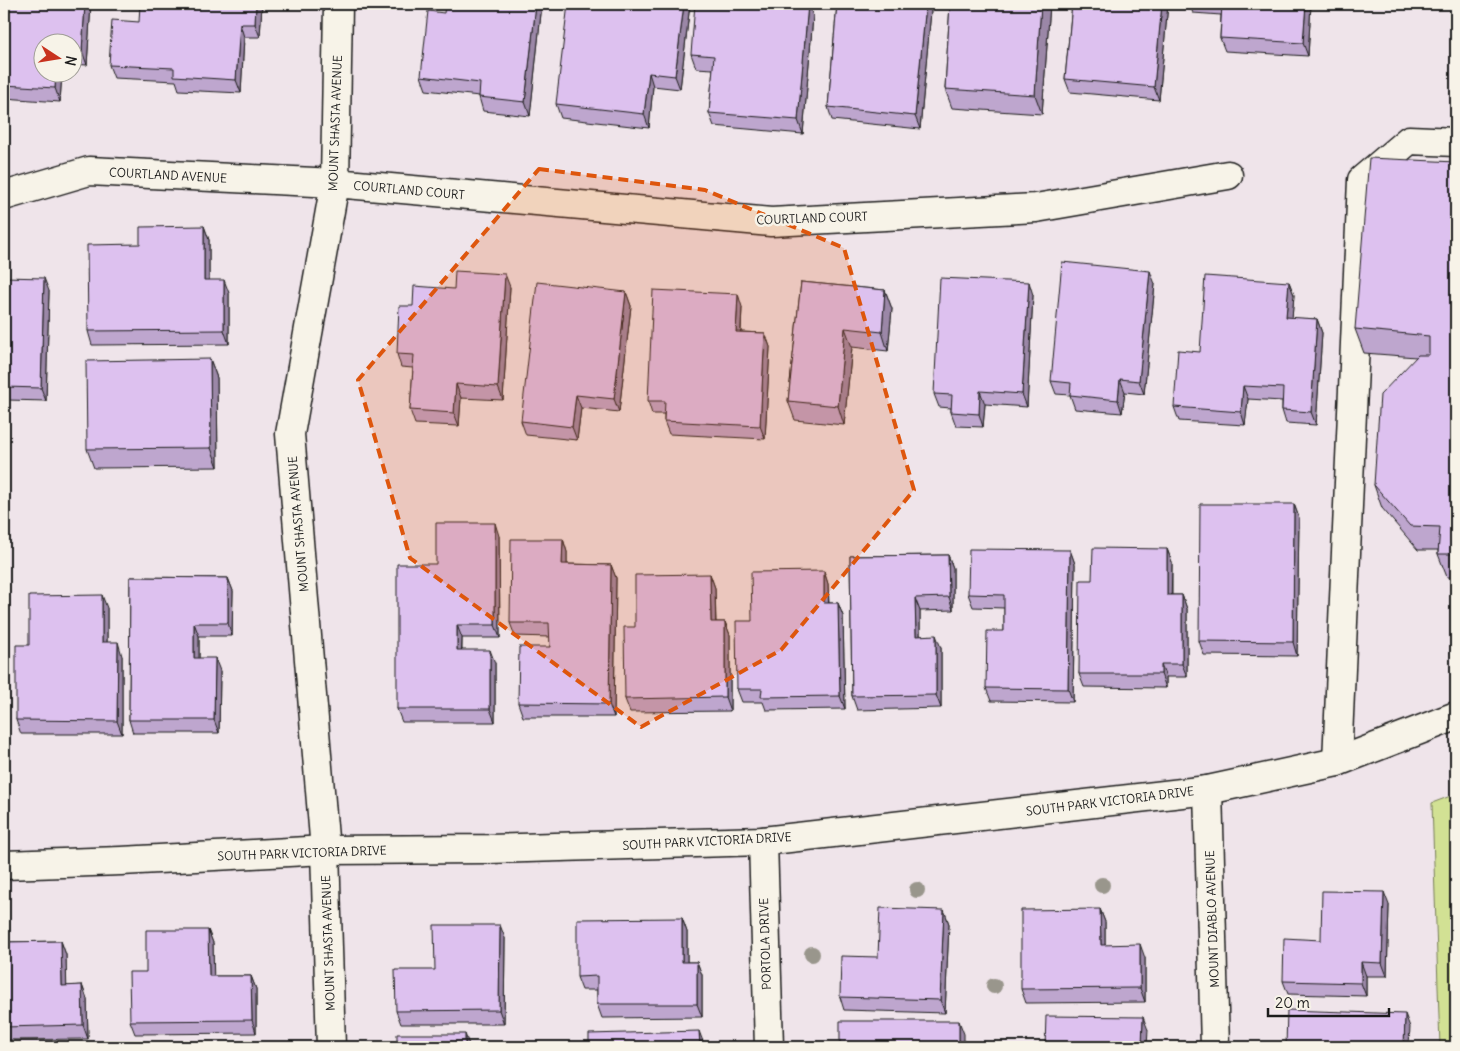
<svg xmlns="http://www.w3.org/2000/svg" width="1460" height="1051" viewBox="0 0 1460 1051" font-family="Delius,sans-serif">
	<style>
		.green { fill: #d2e194; stroke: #777e58 }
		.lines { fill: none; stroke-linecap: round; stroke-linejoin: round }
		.minor-casing { stroke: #1c1c1c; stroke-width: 31 }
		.major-casing { stroke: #1c1c1c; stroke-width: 31 }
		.minor { stroke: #f7f3e8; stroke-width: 28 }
		.major { stroke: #f7f3e8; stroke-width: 28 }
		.tree { fill: #99968c }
		.wall { fill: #bea6ce; stroke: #1c1c1c }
		.shaded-wall { fill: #9b87a7; stroke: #1c1c1c }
		.building { fill: #ddc1ef; stroke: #1c1c1c }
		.marked { fill: #de560d; fill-opacity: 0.2; stroke: #de560d; stroke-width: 4; stroke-dasharray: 10 6; stroke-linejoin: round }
		.labels { text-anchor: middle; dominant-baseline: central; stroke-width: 5; stroke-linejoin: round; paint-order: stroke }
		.street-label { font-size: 12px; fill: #1c1c1c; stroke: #f7f3e8 }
	</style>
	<rect width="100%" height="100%" fill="#efe4ea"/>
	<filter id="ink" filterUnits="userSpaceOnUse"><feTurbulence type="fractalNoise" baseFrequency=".02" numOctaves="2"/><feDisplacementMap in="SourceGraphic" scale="10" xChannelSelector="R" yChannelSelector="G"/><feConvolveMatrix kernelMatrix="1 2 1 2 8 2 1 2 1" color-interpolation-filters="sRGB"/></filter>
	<g filter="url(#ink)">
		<path class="green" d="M1456 794V1047H1440L1432 803Z"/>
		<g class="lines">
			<g class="minor-casing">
				<path id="minor" d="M4 196 89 171 335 183 771 222 1036 208 1228 175
					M1337 762 1362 180 1409 140 1456 142
					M1208 790 1215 1047
					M763 841 769 1047
					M331 1047 325 850 290 434 335 183 338 4"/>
			</g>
			<g class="major-casing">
				<path id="major" d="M4 865 121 861 325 850 489 849 763 841 1208 790 1337 762 1456 716"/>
			</g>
			<use href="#minor" class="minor"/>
			<use href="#major" class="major"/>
		</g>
		<g class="tree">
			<circle cx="1102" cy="885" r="8"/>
			<circle cx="917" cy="890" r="8"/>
			<circle cx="812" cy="954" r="8"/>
			<circle cx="994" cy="986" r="8"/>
		</g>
		<path class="wall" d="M4 4H91L87 65 72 64V42H42V72H62L60 102 4 98Z
			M262 4 260 37H244L241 93 179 90 176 81 114 78 109 65 139 22Z
			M542 4 530 116 483 111 479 97V96L426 90 421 76 444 13Z
			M653 4H690L680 89 653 86 649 128 561 118 556 104 653 5Z
			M837 4H929L931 11 920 129 832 120 828 107Z
			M950 4H1050L1042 114 952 108 945 89Z
			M1072 4H1168L1159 100 1070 92 1065 79Z
			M1189 4H1311L1308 56 1225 51 1220 38 1221 15 1193 13Z
			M813 16 803 134 714 126 709 113 713 69 696 68 691 54Z
			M1456 162V577H1447L1438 554V550H1418L1382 508 1374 485 1416 357 1364 353 1355 329Z
			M204 226 209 240V280L229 293V344L92 345 88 331 140 244Z
			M4 277 49 291 46 401 8 400 7 430H4Z
			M801 282 885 290 892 309 888 351 852 347 844 425 795 420 788 401Z
			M1289 282 1294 295 1292 318 1317 319 1322 333 1316 425 1286 423 1282 410V401L1248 399 1245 425 1179 421 1174 407 1200 352Z
			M1155 284 1144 394 1125 392 1122 413 1075 409 1070 395 1056 394 1051 381Z
			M510 287 503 400 461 398 459 426 415 424 410 410 413 368 401 367 397 354 454 289Z
			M626 292 631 306 619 412 581 408 577 440 526 435 521 421Z
			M1033 295 1027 407 985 404 983 427 956 426 951 412V408L939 407 934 394Z
			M742 307 741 332 765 333 770 347 765 439 669 434 664 421V414H652L648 401Z
			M210 359 217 378 218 467 94 468 87 449Z
			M1294 504 1299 518 1297 656 1204 655 1199 641Z
			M499 536 500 638H462V650L495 663V722H402L397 709 436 564Z
			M563 539 567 552V564L611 565 616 578 614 717H523L518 703 550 647V637L515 636 510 623Z
			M1167 549 1172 562V595H1182L1187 609V677H1166V688L1084 687 1079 674 1092 580Z
			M1070 550 1075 564 1073 702 991 701 986 688 1004 631V608L973 607 968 594Z
			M948 555 953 568V610L920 611V635L941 648V708L857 710 852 696 850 556Z
			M824 571 828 584 829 603H838L843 616 845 709 766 710 763 702H742L737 689 752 621Z
			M710 574 715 588 716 622H725L730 635V711L630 712 625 699 635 627Z
			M130 577 228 578 233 591 232 636H199V658L220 671 219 733H133L129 720Z
			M107 608V642L122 656V734H21L16 720 29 645Z
			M4 651 7 661V737H4Z
			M1389 905 1387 976H1366V996L1288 994 1283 981 1321 940Z
			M1100 909 1105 922V945L1145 958V1002L1026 1003 1021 989Z
			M944 910 949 924 945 1013 844 1010 840 997Z
			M682 918 687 932V962H697L702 975V1017L602 1018 597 1004V990H582L577 977Z
			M208 930 213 943V976H251L256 989V1033L135 1034 130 1021 146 972Z
			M505 938 504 1024H401L396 1011 435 970Z
			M61 941 66 955V986L82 985 87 999 88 1039 4 1040V942Z"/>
		<path class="shaded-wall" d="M85 4H91L87 65 82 51Z
			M256 4H262L260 37 255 24Z
			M536 4H542L530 116 525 102Z
			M684 4H690L680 89 675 76Z
			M808 4 813 16 803 134 798 120Z
			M926 4H929L931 11 920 129 915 116Z
			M1041 4H1050L1042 114 1035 95Z
			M1162 4H1168L1159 100 1154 87Z
			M1306 4H1311L1308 56 1303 43Z
			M240 24 244 37 241 93 236 80Z
			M56 72H62L60 102 55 88Z
			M649 73 653 86 649 128 644 114Z
			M204 226 209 240V293L204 280Z
			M1456 259V370L1452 357Z
			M1150 271 1155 284 1144 394 1139 381Z
			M505 274 510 287 503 400 498 387Z
			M44 278 49 291 46 401 41 388Z
			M224 280 229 293V344L224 330Z
			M1029 282 1033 295 1027 407 1022 394Z
			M1289 282 1294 295 1291 330 1286 317Z
			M885 290 892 309 888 351 882 332Z
			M626 292 631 306 619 412 614 399Z
			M738 294 742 307 740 345 736 332Z
			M1317 319 1322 333 1316 425 1311 412Z
			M845 328 852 347 844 425 838 406Z
			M765 333 770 347 765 439 760 426Z
			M210 359 217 378 218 467 211 448Z
			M1120 379 1125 392 1122 413 1118 400Z
			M456 384 461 398 459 426 454 413Z
			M1243 386 1248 399 1245 425 1241 412Z
			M4 389 8 400 7 430 4 421Z
			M980 391 985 404 983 427 979 414Z
			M576 395 581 408 577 440 572 427Z
			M1294 504 1299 518 1297 656 1293 642Z
			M495 523 499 536 500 638 495 625Z
			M563 539 567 552V577L562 564Z
			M1167 549 1172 562 1171 608 1167 595Z
			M1070 550 1075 564 1073 702 1068 689Z
			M948 555 953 568V610L949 597Z
			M611 565 616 578 614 717 609 704Z
			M824 571 828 584 829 617 824 603Z
			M710 574 715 588 716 635 711 622Z
			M228 578 233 591 232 636 228 623Z
			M102 595 107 608V655L102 642Z
			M1182 595 1187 609V677L1182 664Z
			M915 598 920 611V649L916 636Z
			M838 603 843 616 845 709 840 696Z
			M725 622 730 635V711L725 697Z
			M194 623 199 636V671L194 658Z
			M457 625 462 638 461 663 457 650Z
			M936 635 941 648V708L936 695Z
			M118 642 122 656V734L117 721Z
			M490 650 495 663V722L490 709Z
			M4 651 7 661V737L4 729Z
			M215 658 220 671 219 733 214 720Z
			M1161 664 1166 677V688L1161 674Z
			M1384 892 1389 905 1387 976 1382 963Z
			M1100 909 1105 922V958L1101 945Z
			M944 910 949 924 945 1013 940 1000Z
			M682 918 687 932V975L682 962Z
			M500 925 505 938 504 1024 499 1010Z
			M208 930 213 943 214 989 209 976Z
			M61 941 66 955 67 999 62 986Z
			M1140 944 1145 958V1002L1140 988Z
			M697 962 702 975V1017L697 1004Z
			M1361 962 1366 976V996L1361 983Z
			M251 976 256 989V1033L252 1020Z
			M82 985 87 999 88 1039 83 1025Z
			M1405 1014 1410 1027 1409 1047H1404Z
			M1143 1017 1148 1030 1147 1047H1142Z
			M959 1021 964 1034V1047H959Z
			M699 1031 704 1044V1047H700Z
			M465 1034 470 1047H465Z"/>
		<path class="building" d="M4 4H85L82 51H72V42H42V72H56L55 88 4 85Z
			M140 4H256L255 24H240L236 80 174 76V68L109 65 112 20 139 22Z
			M445 4H536L525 102 479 97 480 83 421 76 428 11 444 13Z
			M568 4H641L653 5V4H684L675 76 649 73 644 114 556 104Z
			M695 4H808L798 120 709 113 714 56 691 54Z
			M837 4H926L915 116 828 107Z
			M950 4H1041L1035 95 945 89Z
			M1072 4H1162L1154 87 1065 79Z
			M1222 4H1306L1303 43 1220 38Z
			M1369 158 1456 162V259L1452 357H1456V554H1438L1440 527 1410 526 1374 485 1380 395 1418 355H1429V336L1355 329Z
			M204 226V280H224V330L88 331 87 245 140 244V227Z
			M1062 262 1150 271 1139 381 1120 379 1118 400 1070 395 1071 383 1051 381Z
			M455 271 505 274 498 387 456 384 454 413 410 410 414 355 397 354 399 306H413L414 286 454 289Z
			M1205 276 1289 282 1286 317 1317 319 1311 412 1282 410 1283 388 1243 386 1241 412 1174 407 1178 350 1200 352Z
			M4 277 44 278 41 388 4 387Z
			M940 278 1029 282 1022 394 980 391 979 414 951 412 952 395 934 394Z
			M537 282 626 292 614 399 576 395 572 427 521 421Z
			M801 282 885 290 882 332 845 328 838 406 788 401Z
			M653 290 738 294 736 332 765 333 760 426 664 421 665 401H648Z
			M210 359 211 448 87 449 86 361Z
			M1200 504H1294L1293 642 1199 641Z
			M436 523H495V625H457V650H490V709H397V564H436Z
			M511 539H563L562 564 611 565 609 704 518 703 519 647H550L549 623H510Z
			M1093 548 1167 549V595H1182V664H1161V674H1079L1080 580H1092Z
			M969 549 1070 550 1068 689 986 688 987 631H1004V595L968 594Z
			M948 555 949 597 915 598 916 636 936 635V695L852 696 850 556Z
			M824 571V603H838L840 696 761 697 762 689H737L736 621H752L751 572Z
			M710 574 711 622H725V697L625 699 624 627H635V575Z
			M130 577 228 578V623H194V658H215L214 720H129Z
			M102 595V642H118L117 721 16 720V645H29V596Z
			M1322 891 1384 892 1382 963 1361 962V983L1283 981 1284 938 1321 940Z
			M880 908 944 910 940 1000 840 997 841 956 878 957Z
			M1100 909 1101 945 1140 944V988L1021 989V910Z
			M682 918V962H697V1004H597V976L577 977V919Z
			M434 925H500L499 1010 396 1011 395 970H435Z
			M146 930H208L209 976H251L252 1020 130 1021 129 972H146Z
			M61 941 62 986 82 985 83 1025 4 1027V942Z
			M1287 1010 1405 1014 1404 1047H1286Z
			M1046 1016 1143 1017 1142 1047H1045Z
			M840 1021H959V1047H840Z
			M699 1031 700 1047H589V1034Z
			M397 1034H465V1047H488H397Z
			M255 1043V1047H186V1045Z"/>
	</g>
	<path class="marked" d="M539 169 705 190 844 248 914 490 781 650 641 727 410 558 358 380Z"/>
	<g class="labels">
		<g class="street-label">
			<text transform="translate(335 123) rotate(-88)">MOUNT SHASTA AVENUE</text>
			<text transform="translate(168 175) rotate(3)">COURTLAND AVENUE</text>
			<text transform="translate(409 190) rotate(5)">COURTLAND COURT</text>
			<text transform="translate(812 218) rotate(-2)">COURTLAND COURT</text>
			<text transform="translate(298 524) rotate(-95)">MOUNT SHASTA AVENUE</text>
			<text transform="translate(1110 801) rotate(-7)">SOUTH PARK VICTORIA DRIVE</text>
			<text transform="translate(707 841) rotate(-3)">SOUTH PARK VICTORIA DRIVE</text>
			<text transform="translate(302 853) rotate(-2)">SOUTH PARK VICTORIA DRIVE</text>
			<text transform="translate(1212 919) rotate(-92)">MOUNT DIABLO AVENUE</text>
			<text transform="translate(328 943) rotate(-92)">MOUNT SHASTA AVENUE</text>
			<text transform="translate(765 944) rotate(-92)">PORTOLA DRIVE</text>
		</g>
	</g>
	<rect width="1460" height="1051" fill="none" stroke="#f7f3e8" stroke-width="20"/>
	<rect x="10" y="10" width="1440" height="1031" fill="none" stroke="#1c1c1c" stroke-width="2" filter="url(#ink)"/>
	<g transform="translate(58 58) rotate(102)"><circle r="24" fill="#f7f3e8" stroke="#9f9d96"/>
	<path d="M0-4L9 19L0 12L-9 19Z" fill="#c8321e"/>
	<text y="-8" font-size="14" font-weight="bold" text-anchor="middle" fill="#1c1c1c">N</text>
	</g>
	<path d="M1268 1008v8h121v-8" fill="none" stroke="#1c1c1c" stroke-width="2.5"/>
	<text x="1275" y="1008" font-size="15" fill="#1c1c1c" stroke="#f7f3e8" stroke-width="4" paint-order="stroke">20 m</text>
</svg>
